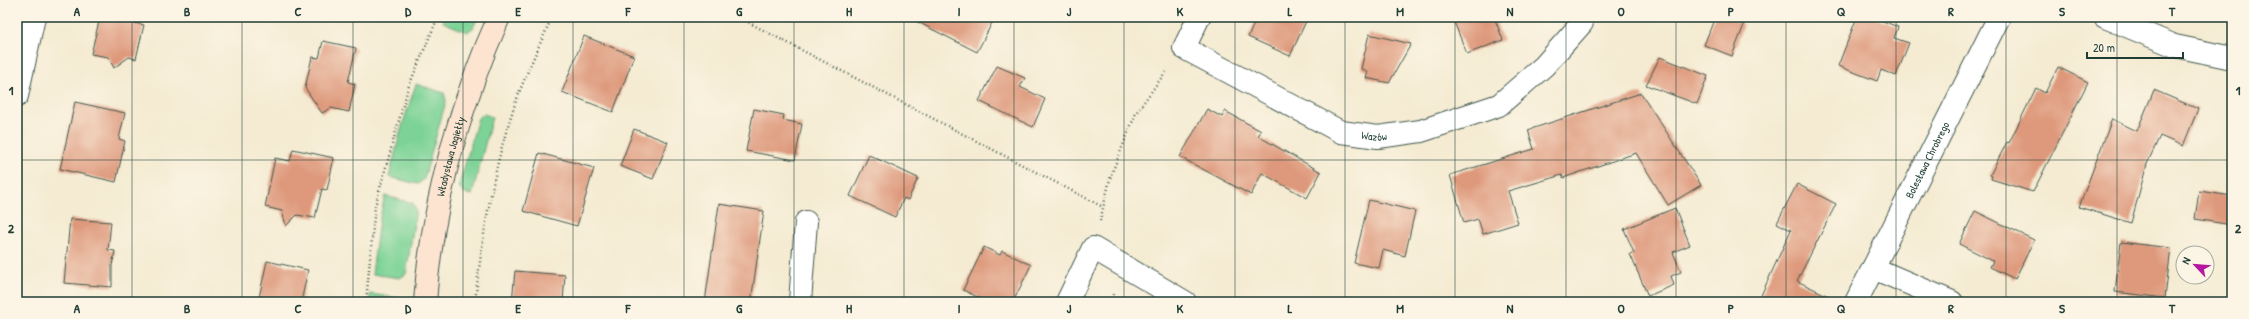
<svg xmlns="http://www.w3.org/2000/svg" width="2249" height="319" viewBox="0 0 2249 319" font-family="'Patrick Hand',sans-serif">
	<style>
		.green { fill: #7dd397; stroke: #4e8866 }
		.building { fill: #de997b }
		.lines { fill: none; stroke-linecap: round; stroke-linejoin: round }
		.street-casing { stroke: #3f574c; stroke-width: 24 }
		.secondary-casing { stroke: #3f574c; stroke-width: 24 }
		.path { stroke: #3f574c; stroke-width: 2.5; stroke-dasharray: 1 3; stroke-linecap: butt }
		.street { stroke: #fff; stroke-width: 22 }
		.secondary { stroke: #fde4d1; stroke-width: 22 }
		.grid { fill: none; stroke: #1f3d34; stroke-width: 1; stroke-opacity: 0.55 }
		.labels { text-anchor: middle; dominant-baseline: central; stroke-width: 4; stroke-linejoin: round; paint-order: stroke }
		.street-label { font-size: 11px; fill: #1f3d34; stroke: #fcf5e5 }
		.neatline { fill: none; stroke: #1f3d34; stroke-width: 1.5 }
		.grid-label { font-size: 13px; text-anchor: middle; font-weight: bold; fill: #1f3d34 }
	</style>
	<rect width="100%" height="100%" fill="#fcf5e5"/>
	<filter id="ink" filterUnits="userSpaceOnUse"><feTurbulence type="fractalNoise" baseFrequency=".025" numOctaves="2"/><feDisplacementMap in="SourceGraphic" scale="8" xChannelSelector="R" yChannelSelector="G"/><feConvolveMatrix kernelMatrix="1 2 1 2 8 2 1 2 1" color-interpolation-filters="sRGB"/></filter>
	<filter id="wash" filterUnits="userSpaceOnUse"><feTurbulence type="fractalNoise" baseFrequency=".012" numOctaves="4" result="noise"/><feDisplacementMap in="SourceGraphic" scale="16" xChannelSelector="R" yChannelSelector="G"/><feGaussianBlur stdDeviation="0.9" result="paint"/><feColorMatrix in="noise" values="0 0 0 0 0 0 0 0 0 0 0 0 0 0 0 0 0 1.4 0 .05"/><feComposite in="paint" operator="in"/></filter>
	<g filter="url(#wash)">
		<rect width="100%" height="100%" fill="#f4ebd2"/>
		<path class="green" d="M445 17H478L473 28 467 32 443 22Z
			M416 84 444 93 446 101 424 179 418 184 389 177 402 126Z
			M484 114 492 117 472 195 463 193 459 186 478 118Z
			M385 196 413 203 416 210 406 274 400 278 372 274 379 221Z
			M370 294 398 298 402 302H370Z"/>
		<g id="blocks">
			<path class="building" d="M100 17H135L134 23 144 25 136 59 129 57 114 68 108 57 91 54Z
				M908 17H995L977 52Z
				M1257 17H1308L1290 56 1248 37Z
				M1452 17H1494L1503 40 1467 54Z
				M1715 17H1724L1744 25 1732 56 1704 45Z
				M1857 17H1873L1898 27 1894 38 1909 43 1896 76 1881 70 1877 81 1838 66Z
				M1369 34 1411 44 1389 83 1366 78 1368 71 1361 69Z
				M584 36 634 56 613 112 562 92Z
				M323 41 356 48 348 82 355 84 349 112 331 108 322 113 305 88 312 57 319 58Z
				M1660 57 1708 76 1697 104 1646 85Z
				M997 66 1025 78 1020 87 1045 99 1033 127 979 101Z
				M2058 67 2088 82 2033 192 1991 179 1992 176 1990 175 2007 142 2009 143 2036 88 2045 93Z
				M2154 90 2198 109 2183 146 2160 136 2147 164 2131 223 2079 207 2112 119 2137 131Z
				M1641 93 1701 185 1668 205 1636 153 1563 178 1562 175 1508 191 1518 223 1483 234 1478 219 1464 223 1450 175 1534 149 1528 130Z
				M75 102 125 113 119 139 125 141 116 182 60 169Z
				M754 109 784 115 783 120 802 124 795 160 746 151Z
				M1207 109 1222 117 1225 111 1261 131 1258 136 1321 172 1307 198 1262 173 1251 195 1180 157Z
				M634 129 668 142 653 179 620 166Z
				M293 149 334 158 327 190 322 189 315 218 297 215 286 226 282 211 265 207 275 158 290 161Z
				M539 153 594 168 577 226 523 211Z
				M869 155 918 178 908 200 904 198 895 217 850 196Z
				M1797 184 1836 204 1797 281 1841 302H1758L1791 230 1777 223Z
				M2199 191 2232 196V225L2195 219Z
				M1369 200 1415 211 1405 256 1383 250 1379 268 1354 263Z
				M719 204 764 211 751 302H705Z
				M1675 208 1690 245 1673 252 1681 272 1671 276 1674 285 1648 296 1630 254 1634 253 1624 229Z
				M1975 211 2034 240 2015 279 1990 267 1993 261 1959 244Z
				M70 219 111 222 108 250 115 251 112 266V287L64 283Z
				M2121 242 2171 248 2165 298 2115 292Z
				M984 247 1000 255 1002 251 1031 265 1013 302H988L963 290Z
				M267 261 308 270 301 302H258Z
				M515 271 565 275 563 302H512Z"/>
		</g>
	</g>
	<g filter="url(#ink)">
		<use href="#blocks" fill-opacity="0" stroke="#3f574c" stroke-width="1"/>
		<g class="lines">
			<g class="street-casing">
				<g id="street">
					<path id="s1" d="M1199 17 1184 48 1341 132 1378 137 1421 131 1499 105 1544 66 1582 23"/>
					<path d="M2105 17 2175 46 2232 58"/>
					<path d="M17 96 34 17"/>
					<path d="M1873 268 1952 302"/>
					<path d="M800 302 806 222"/>
					<path d="M1067 302 1093 248 1185 302"/>
					<path id="s2" d="M1856 302 1999 17"/>
				</g>
			</g>
			<g class="secondary-casing">
				<g id="secondary">
					<path id="s3" d="M425 302C432 204 459 107 499 17"/>
				</g>
			</g>
			<path class="path" d="M738 17 1103 207
				M1100 221 1111 175 1136 113 1167 70
				M366 302 375 206 408 88 438 17
				M475 302C483 232 494 160 519 93 529 67 541 42 552 17
				M1109 302 1114 292"/>
			<use href="#street" class="street"/>
			<use href="#secondary" class="secondary"/>
		</g>
	</g>
	<path class="grid" d="M132 17V302M242 17V302M353 17V302M463 17V302M573 17V302M684 17V302M794 17V302M904 17V302M1014 17V302M1124 17V302M1235 17V302M1345 17V302M1455 17V302M1566 17V302M1676 17V302M1786 17V302M1896 17V302M2006 17V302M2117 17V302M17 160H2232"/>
	<g class="labels">
		<g class="street-label">
			<text stroke="none"><textPath href="#s1" startOffset="246">Wazów</textPath></text>
			<text stroke="none"><textPath href="#s3" startOffset="148">Władysława Jagiełły</textPath></text>
			<text stroke="none"><textPath href="#s2" startOffset="159">Bolesława Chrobrego</textPath></text>
		</g>
	</g>
	<rect width="2249" height="319" fill="none" stroke="#fcf5e5" stroke-width="44"/>
	<g transform="translate(2195 265) rotate(296)"><circle r="19" fill="#fcf5e5" stroke="#a4ab9e"/>
	<path d="M0-3L7 15L0 10L-7 15Z" fill="#b5179e"/>
	<text y="-6" font-size="11" font-weight="bold" text-anchor="middle" fill="#1f3d34">N</text>
	</g>
	<path d="M2087 52v6h96v-6" fill="none" stroke="#1f3d34" stroke-width="2"/>
	<text x="2093" y="52" font-size="12" fill="#1f3d34" stroke="#fcf5e5" stroke-width="3" paint-order="stroke">20 m</text>
	<rect x="22" y="22" width="2205" height="275" class="neatline"/>
	<g class="grid-label">
		<text x="77" y="16">A</text>
		<text x="187" y="16">B</text>
		<text x="298" y="16">C</text>
		<text x="408" y="16">D</text>
		<text x="518" y="16">E</text>
		<text x="628" y="16">F</text>
		<text x="739" y="16">G</text>
		<text x="849" y="16">H</text>
		<text x="959" y="16">I</text>
		<text x="1069" y="16">J</text>
		<text x="1180" y="16">K</text>
		<text x="1290" y="16">L</text>
		<text x="1400" y="16">M</text>
		<text x="1510" y="16">N</text>
		<text x="1621" y="16">O</text>
		<text x="1731" y="16">P</text>
		<text x="1841" y="16">Q</text>
		<text x="1951" y="16">R</text>
		<text x="2062" y="16">S</text>
		<text x="2172" y="16">T</text>
		<text x="11" y="95">1</text>
		<text x="2238" y="95">1</text>
		<text x="11" y="233">2</text>
		<text x="2238" y="233">2</text>
		<text x="77" y="313">A</text>
		<text x="187" y="313">B</text>
		<text x="298" y="313">C</text>
		<text x="408" y="313">D</text>
		<text x="518" y="313">E</text>
		<text x="628" y="313">F</text>
		<text x="739" y="313">G</text>
		<text x="849" y="313">H</text>
		<text x="959" y="313">I</text>
		<text x="1069" y="313">J</text>
		<text x="1180" y="313">K</text>
		<text x="1290" y="313">L</text>
		<text x="1400" y="313">M</text>
		<text x="1510" y="313">N</text>
		<text x="1621" y="313">O</text>
		<text x="1731" y="313">P</text>
		<text x="1841" y="313">Q</text>
		<text x="1951" y="313">R</text>
		<text x="2062" y="313">S</text>
		<text x="2172" y="313">T</text>
	</g>
</svg>
